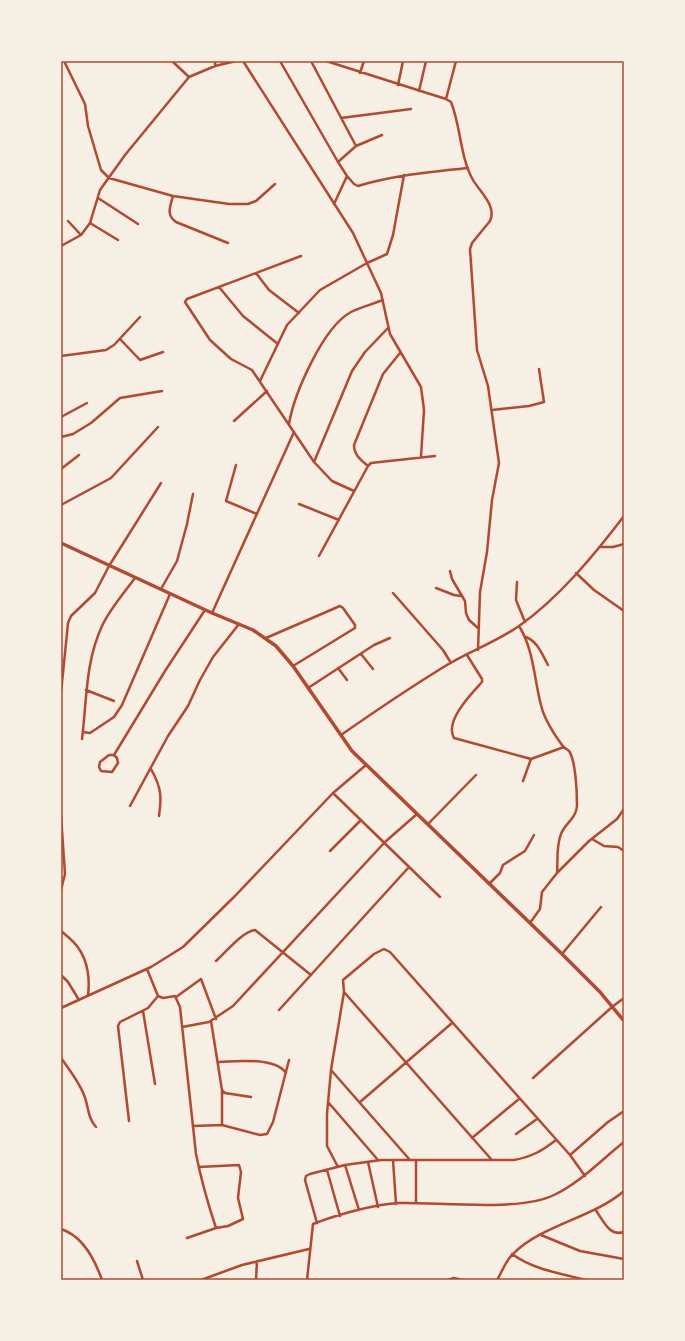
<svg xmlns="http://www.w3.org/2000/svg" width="685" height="1341" viewBox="0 0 685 1341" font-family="'PT Serif',serif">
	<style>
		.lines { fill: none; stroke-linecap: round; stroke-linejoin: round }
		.minor { stroke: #b5482f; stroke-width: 2.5 }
		.primary { stroke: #b5482f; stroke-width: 3.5 }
		.neatline { fill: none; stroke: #b5482f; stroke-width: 1.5 }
	</style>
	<rect width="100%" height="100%" fill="#f6efe4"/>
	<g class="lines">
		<path class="minor" d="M64 61 85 104 88 126 101 170 109 178 173 196 229 204H248L256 201 275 184
			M172 61 189 77
			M215 61V66
			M243 61 353 233 381 293 390 334 421 387 424 410 421 456
			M280 61 338 162
			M311 61 356 146
			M326 61 446 99 451 102C461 127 460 157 473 180 480 192 497 206 490 221L472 243 470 249 477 350 488 386 499 463 492 500 487 552 480 592 478 650
			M360 73 364 61
			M398 85 403 61
			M419 91 426 61
			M446 99 456 61
			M341 118 411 109
			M347 176 354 184 358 186C394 175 431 172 468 168
			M173 196C170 207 166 215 176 222L228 243
			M98 198 138 224
			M334 204 347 176 338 162 356 146 382 135
			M68 221 81 235
			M90 223 118 240
			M61 246 81 235 90 223 100 190 125 155 189 77 215 66 236 61
			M301 256 187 299 185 302 210 340 231 359 252 370 314 462 332 481 354 491
			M256 273 269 290 299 313
			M219 287 243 316 278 344
			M120 339 140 360 163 352
			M61 356 106 350 114 345 140 317
			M260 381 287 325 320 290 367 263 387 254 393 235 404 175
			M492 410 529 406 544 402 539 369
			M61 417 87 403
			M234 421 267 391
			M289 424C294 394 323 327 351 312 361 307 373 304 383 300
			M61 437 73 434 91 423 120 398 162 391
			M314 462 352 371 365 352 388 328
			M236 465 226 501 257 514
			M368 466C361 460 354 455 354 445L383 374 400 353
			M61 469 79 455
			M299 504 339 520
			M61 505 111 478 158 427
			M601 547H613L624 544
			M319 556 368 466 371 463 435 456
			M450 571 452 579 465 601 466 613 469 620 478 628
			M576 573 594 590 624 611
			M517 582 516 600 525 622
			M436 588 454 595 461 596
			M161 589 177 561 187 524 193 494
			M393 593 443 650 451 663
			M212 613 294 432
			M519 626C534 650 534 679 541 705 544 719 554 734 562 745 564 748 567 749 569 751 576 761 577 794 577 806 576 819 565 823 561 834 556 846 558 861 557 873
			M526 637C538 642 542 654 548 665
			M266 638 340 606 343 608 355 625V628L293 666
			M361 654 373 669
			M467 655 482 679V682C472 693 444 721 454 738L531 759 564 747
			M338 668 347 680
			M308 688 374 645 390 638
			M86 690 114 701
			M61 693 68 623 71 616 95 593 109 566 161 483
			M83 732 90 733 114 717 122 705 170 594
			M341 735C374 712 408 689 442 668 467 652 495 643 519 626 559 598 595 554 624 516
			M82 739C87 700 85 663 102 626 110 609 124 593 135 578
			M109 755H114L117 758 118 763 112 772 101 771 99 767 100 762Z
			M114 755 165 671 205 610
			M151 769C161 787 162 796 159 816
			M523 781 531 759
			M333 793 440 897
			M130 806 168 736 188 706 200 680 213 657 239 624
			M61 816 65 874 61 890
			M428 824 476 775
			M592 839 604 846 618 847 624 851
			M330 851 361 820
			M489 884 500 873 503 865 525 851 534 835
			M530 923 540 909 542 892 557 873 589 841 617 819 624 809
			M61 931C67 936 75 942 79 949 88 962 90 980 88 995
			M562 954 601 907
			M216 961C225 953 243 931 255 930L311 975
			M147 969 158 996 163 998 175 996 180 1007 196 1154C201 1179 208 1204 216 1228L228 1226 243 1219 238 1198 241 1172 239 1165 199 1167
			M61 975 68 982 79 1000
			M344 992 491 1159
			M176 997 201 979 216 1019
			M61 1008 151 967 183 947 235 896 333 793 366 765
			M279 1010 409 867
			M143 1011 155 1084
			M211 1021 222 1090 225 1093 251 1097
			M182 1027 209 1022 233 1006 385 842 417 814
			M61 1058C69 1069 79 1082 84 1095 89 1107 87 1117 96 1127
			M218 1062C235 1061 275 1057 286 1073
			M331 1070 410 1160
			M533 1078 612 1007 624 998
			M328 1102 378 1160
			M360 1102 452 1023
			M129 1121 118 1026 120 1022 148 1008 158 996
			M222 1125V1090
			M193 1126 222 1125 260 1135 267 1134 273 1122 289 1060
			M516 1134 537 1119
			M472 1138 519 1099
			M570 1155 608 1122 624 1111
			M393 1160 396 1204
			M416 1160V1203
			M368 1162 378 1207
			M345 1165 359 1210
			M338 1167 327 1146V1114L331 1070 344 992 343 980 374 954 384 949 390 952 570 1155 585 1176
			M327 1170 340 1216
			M595 1209C603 1220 609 1237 624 1232
			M317 1223 305 1180 306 1176 310 1174 345 1165 381 1160H514C531 1157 542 1151 556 1140
			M61 1229C83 1236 95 1260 102 1280
			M541 1235 580 1251 624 1259
			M187 1238 216 1228
			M512 1254C534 1270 562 1274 587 1280
			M137 1261 143 1280
			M201 1280 242 1265 309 1249
			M256 1280 257 1261
			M307 1280 313 1224C336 1215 375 1204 399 1203 439 1202 519 1212 554 1195 581 1182 601 1160 624 1142
			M448 1280 454 1278 462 1280
			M497 1280C502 1272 506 1260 513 1254 541 1225 593 1218 624 1191"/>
		<path class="primary" d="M61 543 212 613 253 630 276 646 293 666 352 751 562 954 600 992 624 1021"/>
	</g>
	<rect width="685" height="1341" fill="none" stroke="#f6efe4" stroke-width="124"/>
	<rect x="62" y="62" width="561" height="1217" class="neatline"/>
</svg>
